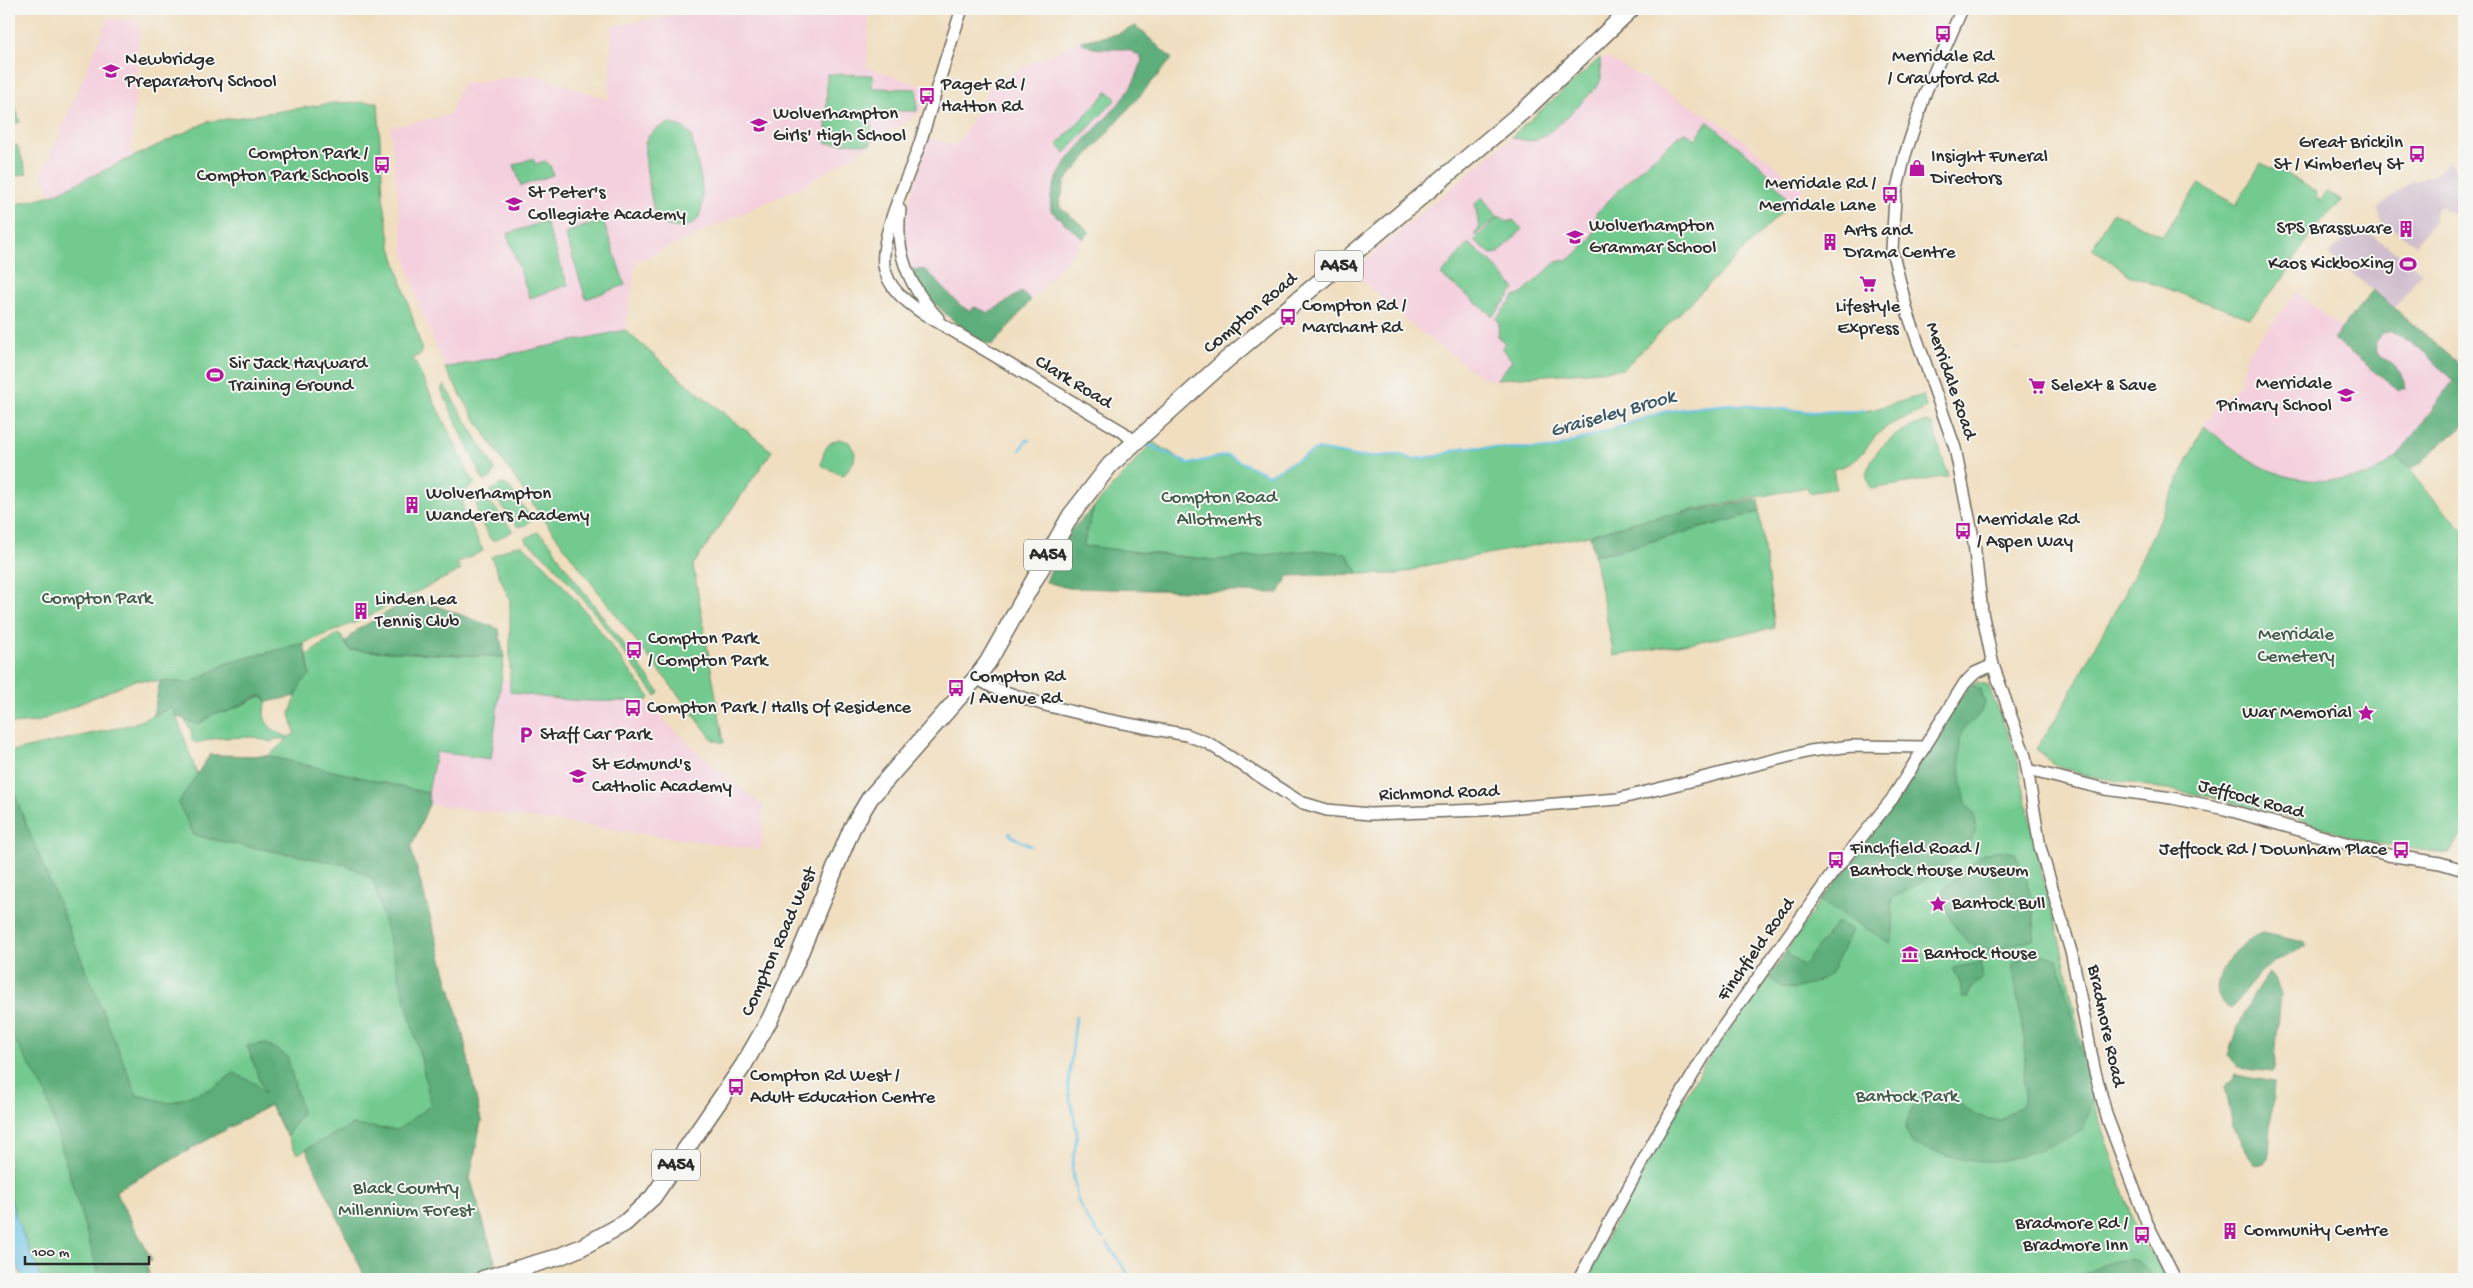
<svg xmlns="http://www.w3.org/2000/svg" width="2473" height="1288" viewBox="0 0 2473 1288" font-family="'Gochi Hand',sans-serif">
	<style>
		.built { fill: #f4cfdd }
		.industrial { fill: #d0bdcd }
		.green { fill: #72ca8f; stroke: #4e7a5d }
		.forest { fill: #5dae7a; stroke: #446c52 }
		.water { fill: #69c2e6; stroke: #4a7688 }
		.lines { fill: none; stroke-linecap: round; stroke-linejoin: round }
		.stream { stroke: #69c2e6; stroke-width: 2.5 }
		.minor-casing { stroke: #706a5f; stroke-width: 14 }
		.highway-casing { stroke: #706a5f; stroke-width: 19 }
		.minor { stroke: #fff; stroke-width: 11 }
		.highway { stroke: #fff; stroke-width: 16 }
		.labels { text-anchor: middle; dominant-baseline: central; stroke-width: 4; stroke-linejoin: round; paint-order: stroke }
		.shield { fill: #f6f6f2; stroke: #686867; stroke-width: 1 }
		.shield-label { font-size: 18px; font-weight: bold; fill: #2b2b2b }
		.poi-label { font-size: 19px; fill: #2b2b2b; stroke: #f6f6f2; text-anchor: start }
		.street-label { font-size: 19px; fill: #2b2b2b; stroke: #f6f6f2 }
		.park-label { font-size: 19px; fill: #405b49; stroke: #f6f6f2 }
		.water-label { font-size: 20px; font-style: italic; fill: #3e5863; stroke: #f6f6f2 }
	</style>
	<rect width="100%" height="100%" fill="#f6f6f2"/>
	<filter id="ink" filterUnits="userSpaceOnUse"><feTurbulence type="fractalNoise" baseFrequency=".02" numOctaves="2"/><feDisplacementMap in="SourceGraphic" scale="10" xChannelSelector="R" yChannelSelector="G"/><feConvolveMatrix kernelMatrix="1 2 1 2 8 2 1 2 1" color-interpolation-filters="sRGB"/></filter>
	<filter id="wash" filterUnits="userSpaceOnUse"><feTurbulence type="fractalNoise" baseFrequency=".0096" numOctaves="4" result="noise"/><feDisplacementMap in="SourceGraphic" scale="20" xChannelSelector="R" yChannelSelector="G"/><feGaussianBlur stdDeviation="1.12" result="paint"/><feColorMatrix in="noise" values="0 0 0 0 0 0 0 0 0 0 0 0 0 0 0 0 0 1.4 0 .05"/><feComposite in="paint" operator="in"/></filter>
	<g filter="url(#wash)">
		<rect width="100%" height="100%" fill="#f0debf"/>
		<path class="built" d="M713 9H869L867 67 928 88 920 113 805 185 636 262 625 330 445 368 418 304 404 252 390 127 450 115 461 84 536 75 609 100 612 26Z
			M108 19 140 21 131 157 52 195 42 174Z
			M1136 26 1172 59 1065 180 1059 206 1090 232 993 345 987 344 948 318 923 290 911 269 904 222 926 137 957 145 992 85 1029 64 1080 41 1117 34Z
			M1600 58H1608L1724 125 1805 189 1623 369 1491 380 1477 374 1414 327 1352 271 1505 143Z
			M2373 290 2464 368V425L2411 470 2396 457 2371 474 2345 479 2322 481 2290 479 2257 466 2204 426 2217 406 2239 385 2248 353 2297 292 2341 328Z
			M501 679 641 698 704 758 764 807 761 850 429 804 428 793 436 752 447 753 498 707Z"/>
		<path class="industrial" d="M2447 162 2464 173V201L2458 217 2439 206 2433 216 2435 218 2416 245 2381 221 2378 207 2412 182 2439 173Z
			M2363 228 2422 272 2395 308 2329 255 2350 233Z"/>
		<path class="green" d="M1600 58 1601 78 1598 86C1583 100 1555 132 1538 139 1529 143 1520 139 1511 137Z
			M827 74 873 75 872 88 917 89V111H873L871 144 826 143Z
			M1108 91 1116 99 1065 153 1057 145Z
			M11 94 20 122 9 126V95Z
			M378 102 383 197 391 247 421 346V354L413 358 474 484 463 493V509L483 551 457 563 461 570 356 622 304 643 228 663 190 683 135 680 37 722 9 724V206L52 195 207 122 334 103Z
			M1707 121 1762 166 1791 203 1623 369 1497 379 1512 361 1502 347 1505 343 1498 337 1499 322 1496 319 1514 297 1520 295 1556 262 1570 259 1590 241 1597 223 1596 213 1640 169 1684 132 1696 139Z
			M670 123 684 128 691 135C695 158 720 225 681 227 672 228 662 225 657 218 652 212 643 152 645 144 647 133 660 126 670 123Z
			M17 145 27 173 14 177 9 162V148Z
			M533 158 535 164 545 161 550 165 553 175 521 186 514 165Z
			M2261 163 2274 170 2276 168 2315 191 2317 198 2320 201 2327 192 2342 201 2313 229 2285 276 2250 318 2131 276 2092 249 2113 212 2162 236 2199 184 2236 205Z
			M1482 197 1498 217 1474 236 1479 228 1475 204Z
			M1500 216 1506 222 1513 220 1522 229 1499 253 1491 254 1474 240Z
			M603 220 625 285 586 299 565 233Z
			M545 221 568 285 530 298 507 234Z
			M1468 243 1492 263 1515 289 1493 316 1441 275Z
			M625 330 682 380 772 451 693 565 724 743 713 740C620 618 520 500 445 368Z
			M444 385 495 469 492 477 484 482 441 389Z
			M1923 395 1926 408C1913 417 1896 419 1884 429 1861 447 1867 462 1833 469L1836 488 1809 493 1807 487 1643 520 1590 535 1429 565 1399 574H1359L1346 553 1214 560 1083 546 1094 507 1153 442 1189 464 1227 455 1268 475 1318 449 1360 457 1400 455 1413 459 1438 456 1465 447 1552 449 1663 412 1683 409 1730 404 1811 412 1864 411 1875 409Z
			M1924 422 1932 424 1948 476 1871 489C1869 485 1866 478 1867 474 1870 449 1902 428 1924 422Z
			M2204 426C2247 460 2276 484 2334 480 2345 479 2360 479 2371 474 2380 470 2389 462 2397 457L2411 470 2424 489 2464 530V832L2448 854 2362 841 2296 818 2201 795 2083 775 2052 763 2036 749 2062 709 2095 646 2123 597Z
			M840 439 849 442 855 453 854 461 843 476 821 465C824 451 825 443 840 439Z
			M501 484 507 485 530 516V521L526 525 518 527 490 491Z
			M484 494 513 531 493 541 490 539C484 526 467 506 484 494Z
			M1759 512 1775 628 1614 656 1594 555 1620 550Z
			M537 532C549 538 555 550 561 561L659 692 657 695H655L593 611 551 562 524 539Z
			M522 545 545 565 585 611 650 698 648 700C599 703 559 701 510 692V600L491 557 513 546Z
			M339 633 350 650 504 657 491 759 436 752 428 793 429 804 410 848 462 1031 481 1121 470 1178 497 1268 460 1279H366L307 1149 297 1154 270 1105 115 1191 152 1260 146 1261 150 1279H41L14 1212 9 1191V752L130 725 173 707 197 774 210 755 268 756 288 739H275L271 742 254 737 217 738 196 743 192 740 191 730 184 719 204 721 214 713 227 712 261 696 266 699C267 704 265 707 264 712 263 726 279 734 289 737L295 733 290 714 300 685 310 675 307 655Z
			M1978 682 1988 685 2016 753 2040 867 2060 942 2096 1111 2138 1236 2156 1258 2168 1279H1584L1667 1128 1705 1063 1769 977 1820 900 1853 862 1968 687Z"/>
		<path class="forest" d="M1136 26 1172 59 1065 181 1059 206 1090 232 1083 239 1051 211C1051 205 1050 198 1052 192 1066 140 1131 113 1142 59 1129 44 1112 51 1094 48 1090 48 1085 44 1080 41L1117 34Z
			M911 269 926 270 960 305 969 311 975 307 989 313 1021 292 1031 300 993 345 987 344C950 320 934 308 911 269Z
			M2373 290 2464 368V425L2411 470 2397 457 2453 381 2425 352 2391 330 2381 334 2375 342 2377 352C2392 365 2401 367 2406 388L2399 390 2333 339Z
			M1759 499V512L1620 550 1594 555 1590 535 1643 520Z
			M1094 507 1083 546 1214 560 1314 550 1346 553 1359 574 1288 576 1279 593 1068 588 1046 582 1064 537Z
			M413 597 499 629 504 657 350 650 345 643 357 630Z
			M304 643 310 675 300 685 296 696 267 702 264 697 258 696 227 712 214 713 199 724H195L176 716 172 707 153 715 160 681 190 683 228 663Z
			M1972 685 1981 690 1985 703C1983 707 1981 713 1978 716 1972 722 1962 727 1961 736 1958 749 1961 789 1966 801 1969 810 1976 814 1976 825 1977 849 1913 890 1892 898 1889 917 1898 922 1890 943L1820 900 1853 862 1968 687Z
			M210 755 268 756 428 793 429 804 411 848 462 1031 481 1121 470 1178 497 1268 460 1279H366L306 1149 352 1125 397 1130 431 1105 421 1059 373 879 347 865 219 841 194 835 178 803Z
			M9 784H11L22 814 137 1095 170 1103 213 1088 234 1073 256 1084 265 1094 247 1046 265 1043 287 1056 302 1112 287 1137 270 1105 115 1191 152 1260 146 1261 150 1279H100L45 1091 9 1031Z
			M1998 850 2015 853C2027 879 2038 911 2033 939L1984 952C1959 938 1944 918 1944 888L1983 854Z
			M1837 922 1852 930 1831 973 1817 982 1794 989 1781 987 1769 977 1786 952 1803 966Z
			M2262 933 2304 942 2307 946 2275 961 2261 972 2230 1009C2224 1005 2219 1001 2218 994 2212 972 2243 939 2262 933Z
			M2037 953 2058 959 2092 1100 2083 1130C2059 1143 2007 1164 1980 1162 1957 1159 1934 1152 1912 1144L1905 1127 1913 1106 1928 1093 1946 1094 1975 1115 2000 1121 2024 1102 2025 1045 2012 963Z
			M1982 962V979L1973 986 1967 998H1962L1960 982 1953 968Z
			M2269 973 2276 981 2281 994 2274 1069 2272 1072 2237 1068 2228 1055C2238 1025 2249 998 2269 973Z
			M2235 1075 2274 1082 2269 1155 2263 1163 2255 1166 2233 1127 2225 1085 2232 1081Z
			M2132 1258 2144 1266 2155 1279H2070L2114 1261Z"/>
		<path class="water" d="M9 1191 14 1212 41 1279H23L9 1245Z"/>
		<g class="lines">
			<path class="stream" d="M1147 444 1189 464 1227 455 1268 475 1318 449 1360 457 1400 455 1413 459 1438 456 1465 447 1552 449 1663 412 1683 409 1730 404 1811 412 1864 411
				M1020 450 1027 440 1029 441
				M1009 833 1011 836 1031 846
				M1076 1016 1068 1088 1077 1133 1072 1169 1078 1201 1088 1221 1103 1239
				M1107 1243 1131 1279"/>
		</g>
	</g>
	<g filter="url(#ink)">
		<g class="lines">
			<g class="minor-casing">
				<path id="minor" d="M962 9C947 53 934 98 920 143 909 176 880 233 884 266 888 288 904 300 921 312L1123 432 1135 442
					M1962 9 1926 91 1905 155 1895 197 1892 250 1907 311 1955 448 1974 543 1982 612 1993 665 2025 756 2040 847 2072 955 2094 1068 2107 1117 2147 1223 2175 1279
					M900 210C894 253 910 288 938 318
					M976 678 996 689 1045 705 1107 720 1187 735 1208 743 1300 802 1327 810 1370 814 1481 810 1618 799 1810 751 1852 746 1925 747
					M2028 770 2105 789 2172 798 2225 809 2388 855 2440 863 2464 870
					M1579 1279 1657 1135 1713 1041 1832 874 1892 799 1964 684 1975 673 1993 665"/>
			</g>
			<g class="highway-casing">
				<path id="highway" d="M483 1279 558 1257 580 1248 625 1223 653 1197 743 1066 770 1019 794 967 852 828 870 798 976 678 988 662 1071 515 1110 465 1224 362 1529 106 1631 9"/>
			</g>
			<use href="#minor" class="minor"/>
			<use href="#highway" class="highway"/>
		</g>
	</g>
	<defs>
		<g id="bus-bare" transform="scale(1.35)"><path d="M-5-6H5V4H4V6H2V4H-2V6H-4V4H-5ZM-3.5-4V0h7V-4ZM-3.5 1.2v1.5H-2V1.2ZM2 1.2v1.5H3.5V1.2Z" fill="#b5179e" stroke="#f6f6f2" stroke-width="2.5" paint-order="stroke"/></g>
		<g id="school-bare" transform="scale(1.35)"><path d="M0-5L7-2L0 1L-7-2ZM-4 1L0 2.5L4 1V4Q0 6-4 4Z" fill="#b5179e" stroke="#f6f6f2" stroke-width="2.5" paint-order="stroke"/></g>
		<g id="shop-bare" transform="scale(1.35)"><path d="M-5-2.5h2.3a2.7 3.5 0 0 1 5.4 0H5L5.5 6h-11ZM-1.5-2.5h3a1.5 2.3 0 0 0-3 0Z" fill="#b5179e" stroke="#f6f6f2" stroke-width="2.5" paint-order="stroke"/></g>
		<g id="building-bare" transform="scale(1.35)"><path d="M-4-6H4V6H1V3H-1V6H-4ZM-2.5-4.3h1.7v1.8h-1.7ZM.8-4.3h1.7v1.8H.8ZM-2.5-1h1.7V.8h-1.7ZM.8-1h1.7V.8H.8Z" fill="#b5179e" stroke="#f6f6f2" stroke-width="2.5" paint-order="stroke"/></g>
		<g id="stadium-bare" transform="scale(1.35)"><path d="M0-5a6.5 5 0 1 0 0 10a6.5 5 0 1 0 0-10ZM-3.5-1.8h7v3.6h-7Z" fill="#b5179e" stroke="#f6f6f2" stroke-width="2.5" paint-order="stroke"/></g>
		<g id="supermarket-bare" transform="scale(1.35)"><path d="M-6-5.5h2.5l.6 2H6L4.5 2H-2.5L-4.4-4H-6ZM-1.5 3.2a1.3 1.3 0 1 0 .1 0ZM3 3.2a1.3 1.3 0 1 0 .1 0Z" fill="#b5179e" stroke="#f6f6f2" stroke-width="2.5" paint-order="stroke"/></g>
		<g id="sight-bare" transform="scale(1.35)"><path d="M0-6L1.8-2.2L6-1.7L2.9 1.2L3.7 5.4L0 3.3L-3.7 5.4L-2.9 1.2L-6-1.7L-1.8-2.2Z" fill="#b5179e" stroke="#f6f6f2" stroke-width="2.5" paint-order="stroke"/></g>
		<g id="parking-bare" transform="scale(1.35)"><path d="M-3.5-5.5H1a3.5 3.5 0 0 1 0 7H-1V5.5H-3.5ZM-1-3.4V-.6H.8a1.4 1.4 0 0 0 0-2.8Z" fill="#b5179e" stroke="#f6f6f2" stroke-width="2.5" paint-order="stroke"/></g>
		<g id="museum-bare" transform="scale(1.35)"><path d="M0-6L6-3V-2H-6V-3ZM-5-1h2V3h-2ZM-1-1h2V3h-2ZM3-1h2V3H3ZM-6 4H6V6H-6Z" fill="#b5179e" stroke="#f6f6f2" stroke-width="2.5" paint-order="stroke"/></g>
	</defs>
	<g fill-rule="evenodd">
		<use href="#bus-bare" x="1943" y="34"/>
		<use href="#school-bare" x="111" y="71"/>
		<use href="#bus-bare" x="927" y="96"/>
		<use href="#school-bare" x="759" y="125"/>
		<use href="#bus-bare" x="2417" y="154"/>
		<use href="#bus-bare" x="382" y="165"/>
		<use href="#shop-bare" x="1917" y="168"/>
		<use href="#bus-bare" x="1890" y="195"/>
		<use href="#school-bare" x="514" y="204"/>
		<use href="#building-bare" x="2406" y="229"/>
		<use href="#school-bare" x="1575" y="237"/>
		<use href="#building-bare" x="1830" y="242"/>
		<use href="#stadium-bare" x="2408" y="264"/>
		<use href="#supermarket-bare" x="1868" y="284"/>
		<use href="#bus-bare" x="1288" y="317"/>
		<use href="#stadium-bare" x="215" y="375"/>
		<use href="#supermarket-bare" x="2037" y="386"/>
		<use href="#school-bare" x="2346" y="395"/>
		<use href="#building-bare" x="412" y="505"/>
		<use href="#bus-bare" x="1963" y="531"/>
		<use href="#building-bare" x="361" y="611"/>
		<use href="#bus-bare" x="634" y="650"/>
		<use href="#bus-bare" x="956" y="688"/>
		<use href="#bus-bare" x="633" y="708"/>
		<use href="#sight-bare" x="2366" y="713"/>
		<use href="#parking-bare" x="526" y="735"/>
		<use href="#school-bare" x="578" y="776"/>
		<use href="#bus-bare" x="2401" y="850"/>
		<use href="#bus-bare" x="1836" y="860"/>
		<use href="#sight-bare" x="1938" y="904"/>
		<use href="#museum-bare" x="1910" y="954"/>
		<use href="#bus-bare" x="736" y="1087"/>
		<use href="#building-bare" x="2230" y="1231"/>
		<use href="#bus-bare" x="2142" y="1235"/>
	</g>
	<g class="labels">
		<g class="shield">
			<rect x="1315" y="250.5" width="48" height="31" rx="4"/>
			<rect x="1024" y="539.5" width="48" height="31" rx="4"/>
			<rect x="652" y="1149.5" width="48" height="31" rx="4"/>
		</g>
		<g class="shield-label">
			<text x="1339" y="266">A454</text>
			<text x="1048" y="555">A454</text>
			<text x="676" y="1165">A454</text>
		</g>
		<g class="poi-label">
			<text x="1943" y="57" text-anchor="middle">Merridale Rd<tspan x="1943" dy="22">/ Crawford Rd</tspan></text>
			<text x="125" y="60">Newbridge<tspan x="125" dy="22">Preparatory School</tspan></text>
			<text x="941" y="85">Paget Rd /<tspan x="941" dy="22">Hatton Rd</tspan></text>
			<text x="773" y="114">Wolverhampton<tspan x="773" dy="22">Girls' High School</tspan></text>
			<text x="2403" y="143" text-anchor="end">Great Brickiln<tspan x="2403" dy="22">St / Kimberley St</tspan></text>
			<text x="368" y="154" text-anchor="end">Compton Park /<tspan x="368" dy="22">Compton Park Schools</tspan></text>
			<text x="1931" y="157">Insight Funeral<tspan x="1931" dy="22">Directors</tspan></text>
			<text x="1876" y="184" text-anchor="end">Merridale Rd /<tspan x="1876" dy="22">Merridale Lane</tspan></text>
			<text x="528" y="193">St Peter's<tspan x="528" dy="22">Collegiate Academy</tspan></text>
			<text x="1589" y="226">Wolverhampton<tspan x="1589" dy="22">Grammar School</tspan></text>
			<text x="2392" y="229" text-anchor="end">SPS Brassware</text>
			<text x="1844" y="231">Arts and<tspan x="1844" dy="22">Drama Centre</tspan></text>
			<text x="2394" y="264" text-anchor="end">Kaos Kickboxing</text>
			<text x="1302" y="306">Compton Rd /<tspan x="1302" dy="22">Marchant Rd</tspan></text>
			<text x="1868" y="307" text-anchor="middle">Lifestyle<tspan x="1868" dy="22">Express</tspan></text>
			<text x="229" y="364">Sir Jack Hayward<tspan x="229" dy="22">Training Ground</tspan></text>
			<text x="2332" y="384" text-anchor="end">Merridale<tspan x="2332" dy="22">Primary School</tspan></text>
			<text x="2051" y="386">Selext &amp; Save</text>
			<text x="426" y="494">Wolverhampton<tspan x="426" dy="22">Wanderers Academy</tspan></text>
			<text x="1977" y="520">Merridale Rd<tspan x="1977" dy="22">/ Aspen Way</tspan></text>
			<text x="375" y="600">Linden Lea<tspan x="375" dy="22">Tennis Club</tspan></text>
			<text x="648" y="639">Compton Park<tspan x="648" dy="22">/ Compton Park</tspan></text>
			<text x="970" y="677">Compton Rd<tspan x="970" dy="22">/ Avenue Rd</tspan></text>
			<text x="647" y="708">Compton Park / Halls Of Residence</text>
			<text x="2352" y="713" text-anchor="end">War Memorial</text>
			<text x="540" y="735">Staff Car Park</text>
			<text x="592" y="765">St Edmund's<tspan x="592" dy="22">Catholic Academy</tspan></text>
			<text x="1850" y="849">Finchfield Road /<tspan x="1850" dy="22">Bantock House Museum</tspan></text>
			<text x="2387" y="850" text-anchor="end">Jeffcock Rd / Downham Place</text>
			<text x="1952" y="904">Bantock Bull</text>
			<text x="1924" y="954">Bantock House</text>
			<text x="750" y="1076">Compton Rd West /<tspan x="750" dy="22">Adult Education Centre</tspan></text>
			<text x="2128" y="1224" text-anchor="end">Bradmore Rd /<tspan x="2128" dy="22">Bradmore Inn</tspan></text>
			<text x="2244" y="1231">Community Centre</text>
		</g>
		<g class="street-label">
			<text transform="translate(1251 314) rotate(-40)">Compton Road</text>
			<text transform="translate(1950 381) rotate(71)">Merridale Road</text>
			<text transform="translate(1073 383) rotate(31)">Clark Road</text>
			<text transform="translate(1439 794) rotate(-2)">Richmond Road</text>
			<text transform="translate(2251 800) rotate(15)">Jeffcock Road</text>
			<text transform="translate(780 942) rotate(-66)">Compton Road West</text>
			<text transform="translate(1757 950) rotate(-55)">Finchfield Road</text>
			<text transform="translate(2105 1026) rotate(78)">Bradmore Road</text>
		</g>
		<g class="park-label">
			<text x="1219" y="498">Compton Road<tspan x="1219" dy="22">Allotments</tspan></text>
			<text x="97" y="599">Compton Park</text>
			<text x="2296" y="635">Merridale<tspan x="2296" dy="22">Cemetery</tspan></text>
			<text x="1907" y="1097">Bantock Park</text>
			<text x="406" y="1189">Black Country<tspan x="406" dy="22">Millennium Forest</tspan></text>
		</g>
		<g class="water-label">
			<text transform="translate(1613 415) rotate(-16)">Graiseley Brook</text>
		</g>
	</g>
	<rect width="2473" height="1288" fill="none" stroke="#f6f6f2" stroke-width="30"/>
	<path d="M25 1256v8h124v-8" fill="none" stroke="#2b2b2b" stroke-width="2.5"/>
	<text x="32" y="1256" font-size="15" fill="#2b2b2b" stroke="#f6f6f2" stroke-width="4" paint-order="stroke">100 m</text>
</svg>
